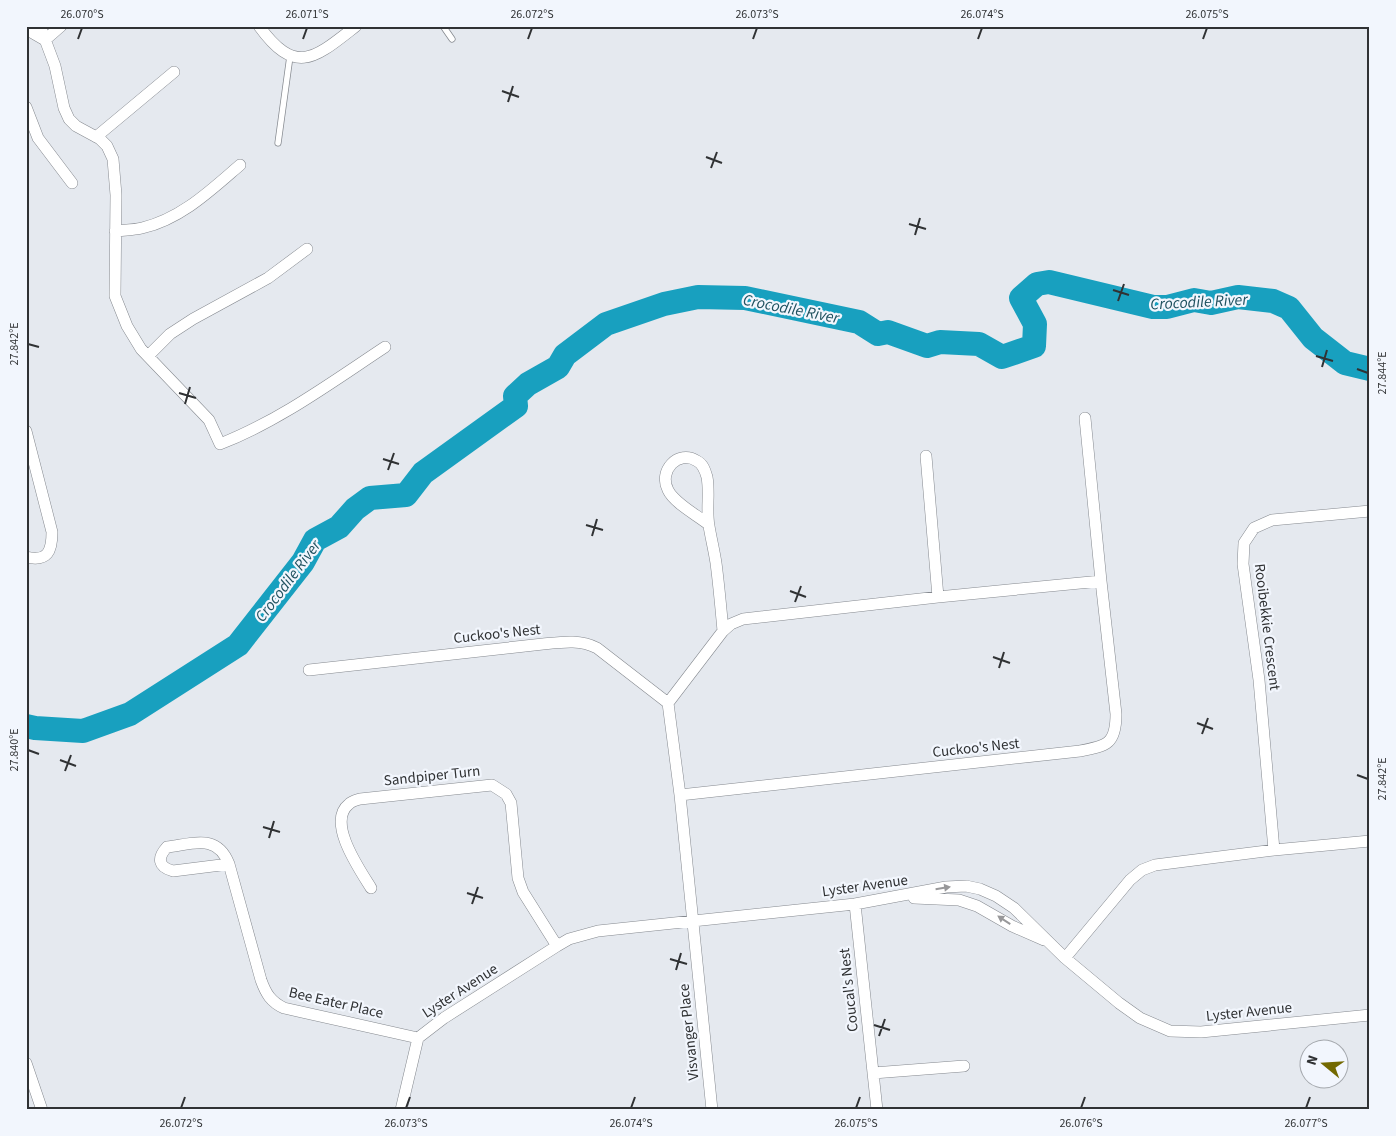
<svg xmlns="http://www.w3.org/2000/svg" width="1396" height="1136" viewBox="0 0 1396 1136" font-family="'Source Sans 3',sans-serif">
	<style>
		.lines { fill: none; stroke-linecap: round; stroke-linejoin: round }
		.river { stroke: #18a0bf; stroke-width: 24 }
		.service-casing { stroke: #85898f; stroke-width: 7 }
		.minor-casing { stroke: #85898f; stroke-width: 12 }
		.service { stroke: #fff; stroke-width: 5.5 }
		.minor { stroke: #fff; stroke-width: 11 }
		.oneway { fill: #98989a }
		.ticks { fill: none; stroke: #303234; stroke-width: 2 }
		.labels { text-anchor: middle; dominant-baseline: central; stroke-width: 4.5; stroke-linejoin: round; paint-order: stroke }
		.street-label { font-size: 15px; fill: #303234; stroke: #f2f6fd }
		.water-label { font-size: 16px; font-style: italic; fill: #205260; stroke: #f2f6fd }
		.neatline { fill: none; stroke: #303234; stroke-width: 2 }
		.ticks-label { font-size: 12px; text-anchor: middle; fill: #303234 }
	</style>
	<rect width="100%" height="100%" fill="#e5e9ef"/>
	<g class="lines">
		<path class="river" d="M26 726 35 728 83 731 130 714 238 645 303 562 315 540 339 527 355 509 370 498 406 495 423 473 516 406 515 396 528 384 558 367 565 355 606 324 664 304 698 297 745 298 859 322 878 334 888 332 927 346 940 342 979 344 1002 357 1034 346 1035 324 1021 298 1037 284 1049 282 1153 307H1167L1194 300 1211 303 1238 297 1273 301 1289 308 1313 338 1345 363 1370 369"/>
		<g class="service-casing">
			<path id="service" d="M443 26 452 39
				M278 143 290 56"/>
		</g>
		<g class="minor-casing">
			<path id="minor" d="M40 26 55 66 64 108 69 119 76 126 100 139 107 146 113 159 116 195 115 296 127 326 141 349 209 420 220 444C279 421 332 382 385 347
				M259 26C296 77 315 58 356 26
				M26 29 45 40
				M45 40 61 26
				M26 107 38 138 72 183
				M96 137 174 72
				M115 231C124 230 134 230 142 228 181 219 211 190 240 165
				M148 356 170 334 193 319 268 278 307 249
				M26 431 52 532C52 551 48 562 26 557
				M926 456 938 597
				M708 524C697 515 674 503 668 490 658 471 678 449 697 461 703 464 705 470 707 477 710 493 706 509 709 526 711 538 714 550 716 563 719 586 721 609 723 631
				M309 670 543 644C562 642 580 639 597 648L668 703
				M680 795 1080 751C1107 746 1116 744 1116 714L1101 581 1085 418
				M1274 850 1259 680 1243 564 1244 543 1254 528 1272 520 1370 511
				M229 864 173 871C158 867 157 858 167 847 193 844 217 833 229 864L261 980C266 994 271 1002 284 1008L418 1038
				M371 888C360 870 326 822 349 804 352 801 357 800 360 799L492 785 506 794 511 803 518 878 523 892 557 946
				M914 898 959 900 977 906 1012 926 1044 940
				M855 904 877 1110
				M1065 958 1130 880 1142 870 1155 865 1274 850 1370 841
				M26 1063 42 1110
				M873 1073 964 1066
				M401 1110 418 1038 444 1018 557 946 569 939 598 931 855 904 946 887 966 886 980 889 996 896 1014 908 1065 958 1119 1003 1140 1018 1170 1031 1201 1032 1370 1015
				M712 1110 680 795 668 703 723 631 731 624 743 619 938 597 1101 581"/>
		</g>
		<use href="#service" class="service"/>
		<use href="#minor" class="minor"/>
	</g>
	<defs><path id="oneway-solid" d="M-6-.8H1V-3.2L6.5 0L1 3.2V.8H-6Z" transform="scale(1.25)"/></defs>
	<g class="oneway">
		<use href="#oneway-solid" transform="translate(943 888) rotate(-9)"/>
		<use href="#oneway-solid" transform="translate(1004 920) rotate(-147)"/>
	</g>
	<path class="ticks" d="M78 39 82 28M303 39 307 28M528 39 532 28M753 39 757 28M978 39 982 28M1203 39 1207 28M502 91 519 97M508 102 513 86M706 157 722 163M711 168 717 152M909 224 926 229M915 235 920 218M1113 290 1129 295M1118 301 1124 284M28 344 39 347M1316 356 1333 361M1322 367 1327 350M1357 369 1368 373M179 393 196 398M185 404 190 387M383 459 399 464M388 470 394 453M586 525 603 530M592 536 597 519M790 591 806 597M795 602 801 586M993 657 1010 663M999 668 1004 652M1197 723 1213 729M1202 734 1208 718M28 750 39 754M60 760 76 766M65 771 71 755M1357 775 1368 779M263 827 280 832M269 838 274 821M467 893 483 898M472 904 478 887M670 959 687 964M676 970 681 953M874 1025 890 1030M879 1036 885 1019M181 1108 185 1097M406 1108 410 1097M631 1108 635 1097M856 1108 860 1097M1081 1108 1085 1097M1306 1108 1310 1097"/>
	<g class="labels">
		<g class="street-label">
			<text transform="translate(1267 627) rotate(83)">Rooibekkie Crescent</text>
			<text transform="translate(497 634) rotate(-6)">Cuckoo's Nest</text>
			<text transform="translate(976 748) rotate(-6)">Cuckoo's Nest</text>
			<text transform="translate(432 776) rotate(-6)">Sandpiper Turn</text>
			<text transform="translate(865 886) rotate(-8)">Lyster Avenue</text>
			<text transform="translate(849 990) rotate(-96)">Coucal's Nest</text>
			<text transform="translate(460 991) rotate(-33)">Lyster Avenue</text>
			<text transform="translate(336 1003) rotate(13)">Bee Eater Place</text>
			<text transform="translate(1249 1012) rotate(-6)">Lyster Avenue</text>
			<text transform="translate(689 1032) rotate(-96)">Visvanger Place</text>
		</g>
		<g class="water-label">
			<text transform="translate(1199 302) rotate(-3)">Crocodile River</text>
			<text transform="translate(791 309) rotate(11)">Crocodile River</text>
			<text transform="translate(288 581) rotate(-53)">Crocodile River</text>
		</g>
	</g>
	<rect width="1396" height="1136" fill="none" stroke="#f2f6fd" stroke-width="55"/>
	<g transform="translate(1324 1064) rotate(288)"><circle r="24" fill="#f2f6fd" stroke="#a4a8ad"/>
	<path d="M0-4L9 19L0 12L-9 19Z" fill="#736900"/>
	<text y="-8" font-size="14" font-weight="bold" text-anchor="middle" fill="#303234">N</text>
	</g>
	<rect x="28" y="28" width="1340" height="1080" class="neatline"/>
	<g class="ticks-label">
		<text x="82" y="18">26.070°S</text>
		<text x="307" y="18">26.071°S</text>
		<text x="532" y="18">26.072°S</text>
		<text x="757" y="18">26.073°S</text>
		<text x="982" y="18">26.074°S</text>
		<text x="1207" y="18">26.075°S</text>
		<text transform="translate(14 344) rotate(-90)" y="4">27.842°E</text>
		<text transform="translate(1382 373) rotate(-90)" y="4">27.844°E</text>
		<text transform="translate(14 750) rotate(-90)" y="4">27.840°E</text>
		<text transform="translate(1382 779) rotate(-90)" y="4">27.842°E</text>
		<text x="181" y="1127">26.072°S</text>
		<text x="406" y="1127">26.073°S</text>
		<text x="631" y="1127">26.074°S</text>
		<text x="856" y="1127">26.075°S</text>
		<text x="1081" y="1127">26.076°S</text>
		<text x="1306" y="1127">26.077°S</text>
	</g>
</svg>
